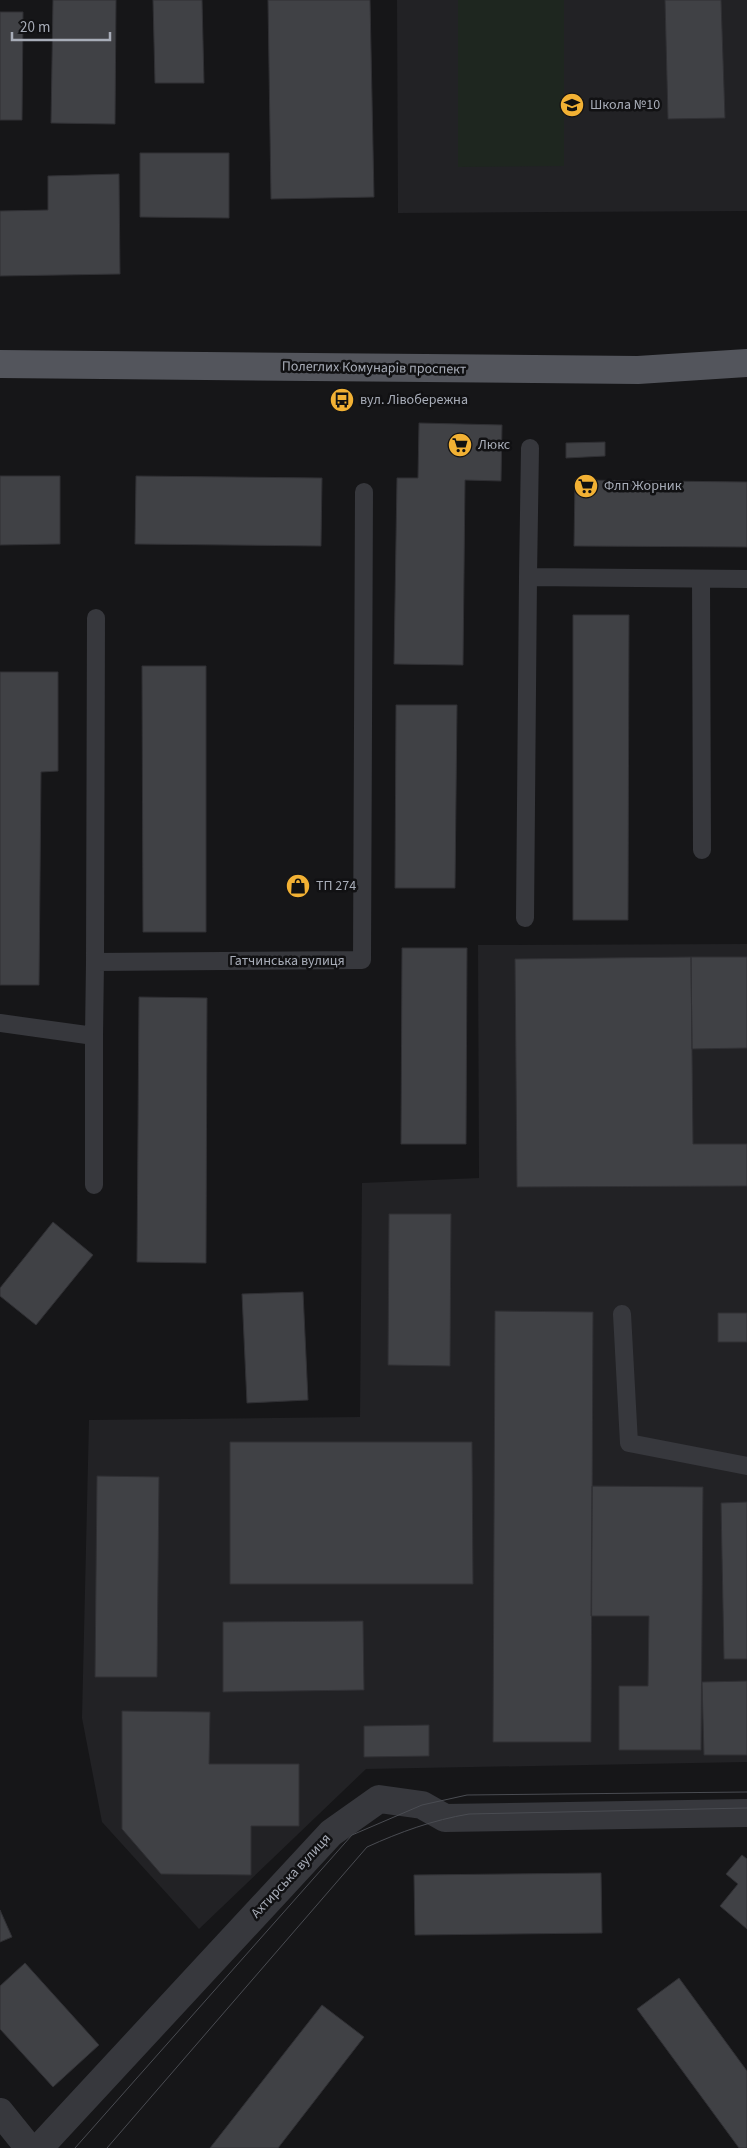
<svg xmlns="http://www.w3.org/2000/svg" width="747" height="2148" viewBox="0 0 747 2148" font-family="'Source Sans 3',sans-serif">
	<style>
		.built { fill: #222225 }
		.green { fill: #1e261f }
		.building { fill: #404145; stroke: #303034 }
		.lines { fill: none; stroke-linecap: round; stroke-linejoin: round }
		.lane { stroke: #37383d; stroke-width: 18 }
		.street { stroke: #37383d; stroke-width: 28 }
		.primary { stroke: #53555c; stroke-width: 28 }
		.tram { stroke: #4a4c52; stroke-width: 1 }
		.labels { text-anchor: middle; dominant-baseline: central; stroke-width: 5; stroke-linejoin: round; paint-order: stroke }
		.poi-label { font-size: 14px; fill: #a8adb8; stroke: #111113; text-anchor: start }
		.street-label { font-size: 14px; fill: #a8adb8; stroke: #111113 }
	</style>
	<rect width="100%" height="100%" fill="#161618"/>
	<path class="built" d="M397 0H747V211L398 213Z
		M747 944V1762L366 1769 199 1929 102 1822 82 1718 89 1420 360 1417 362 1183 479 1178 478 945Z"/>
	<path class="green" d="M458 0H564V166L458 167Z"/>
	<path class="building" d="M53 0H116L115 124 51 123Z
		M153 0H202L204 83H155Z
		M268 0H370L374 197 271 199Z
		M665 0H721L725 118 668 119Z
		M0 12H23L22 120H0Z
		M140 153H229V218L140 217Z
		M119 174 120 274 0 276V211L48 210V176Z
		M419 423 502 425 501 481 465 480 463 665 394 664 397 478H418Z
		M605 442V456L566 458V443Z
		M0 476H60V544L0 545Z
		M136 476 322 478 321 546 135 544Z
		M575 480 747 482V547L574 546Z
		M573 615H629L628 920H573Z
		M142 666H206V932H143Z
		M0 672H58V771L41 772 39 985H0Z
		M396 705H457L455 888H395Z
		M402 948H467L466 1144H401Z
		M691 957 693 1144H747V1186L517 1187 515 959Z
		M691 957H747V1048L692 1049Z
		M139 997 207 998 206 1263 137 1262Z
		M389 1214H451L450 1366 388 1365Z
		M53 1222 93 1255 36 1325 0 1296V1288Z
		M303 1292 308 1400 247 1403 242 1294Z
		M495 1311 593 1312 591 1742H493Z
		M718 1313H747V1342H718Z
		M230 1442H472L473 1584H230Z
		M97 1476 159 1477 157 1677H95Z
		M592 1486 703 1487 701 1750H619V1686H648L649 1616H591Z
		M747 1502V1659H724L721 1503Z
		M363 1621 364 1690 223 1692V1622Z
		M747 1681V1755H704L702 1682Z
		M122 1711 210 1712 209 1764H299V1826H251V1875L161 1874 122 1829Z
		M429 1725V1756L364 1757V1726Z
		M742 1855 747 1859V1929L720 1906 738 1884 726 1874Z
		M601 1873 602 1933 415 1935 414 1875Z
		M0 1910 12 1937 0 1942Z
		M25 1963 99 2045 53 2087 0 2029V1986Z
		M679 1978 747 2071V2148H739L637 2009Z
		M322 2005 364 2037 278 2148H210Z"/>
	<g class="lines">
		<path class="lane" d="M528 577 530 448
			M701 579 702 850
			M525 918 528 577 747 579
			M95 962 96 618
			M0 1023 94 1036 95 962 362 960 364 492
			M94 1185V1036
			M622 1314 629 1443 747 1466"/>
		<path class="street" d="M0 2112 29 2148
			M39 2148 331 1833 379 1799 422 1805 445 1818 747 1813"/>
		<path class="primary" d="M0 364 638 370 747 363"/>
		<path class="tram" d="M75 2148 352 1835 422 1805 467 1795 747 1792
			M107 2148 367 1847C400 1832 433 1820 469 1814L747 1808"/>
	</g>
	<defs>
		<g id="school-disc" transform="scale(1.25)"><circle r="9.5" fill="#f2b134" stroke="#111113"/><path d="M0-5L7-2L0 1L-7-2ZM-4 1L0 2.5L4 1V4Q0 6-4 4Z" fill="#111"/></g>
		<g id="bus-disc" transform="scale(1.25)"><circle r="9.5" fill="#f2b134" stroke="#111113"/><path d="M-5-6H5V4H4V6H2V4H-2V6H-4V4H-5ZM-3.5-4V0h7V-4ZM-3.5 1.2v1.5H-2V1.2ZM2 1.2v1.5H3.5V1.2Z" fill="#111"/></g>
		<g id="supermarket-disc" transform="scale(1.25)"><circle r="9.5" fill="#f2b134" stroke="#111113"/><path d="M-6-5.5h2.5l.6 2H6L4.5 2H-2.5L-4.4-4H-6ZM-1.5 3.2a1.3 1.3 0 1 0 .1 0ZM3 3.2a1.3 1.3 0 1 0 .1 0Z" fill="#111"/></g>
		<g id="shop-disc" transform="scale(1.25)"><circle r="9.5" fill="#f2b134" stroke="#111113"/><path d="M-5-2.5h2.3a2.7 3.5 0 0 1 5.4 0H5L5.5 6h-11ZM-1.5-2.5h3a1.5 2.3 0 0 0-3 0Z" fill="#111"/></g>
	</defs>
	<g fill-rule="evenodd">
		<use href="#school-disc" x="572" y="105"/>
		<use href="#bus-disc" x="342" y="400"/>
		<use href="#supermarket-disc" x="460" y="445"/>
		<use href="#supermarket-disc" x="586" y="486"/>
		<use href="#shop-disc" x="298" y="886"/>
	</g>
	<g class="labels">
		<g class="poi-label">
			<text x="590" y="105">Школа №10</text>
			<text x="360" y="400">вул. Лівобережна</text>
			<text x="478" y="445">Люкс</text>
			<text x="604" y="486">Флп Жорник</text>
			<text x="316" y="886">ТП 274</text>
		</g>
		<g class="street-label">
			<text transform="translate(374 368) rotate(1)">Полеглих Комунарів проспект</text>
			<text x="287" y="961">Гатчинська вулиця</text>
			<text transform="translate(291 1876) rotate(-47)">Ахтирська вулиця</text>
		</g>
	</g>
	<path d="M12 32v8h98v-8" fill="none" stroke="#a8adb8" stroke-width="2.5"/>
	<text x="20" y="32" font-size="15" fill="#a8adb8" stroke="#111113" stroke-width="4" paint-order="stroke">20 m</text>
</svg>
